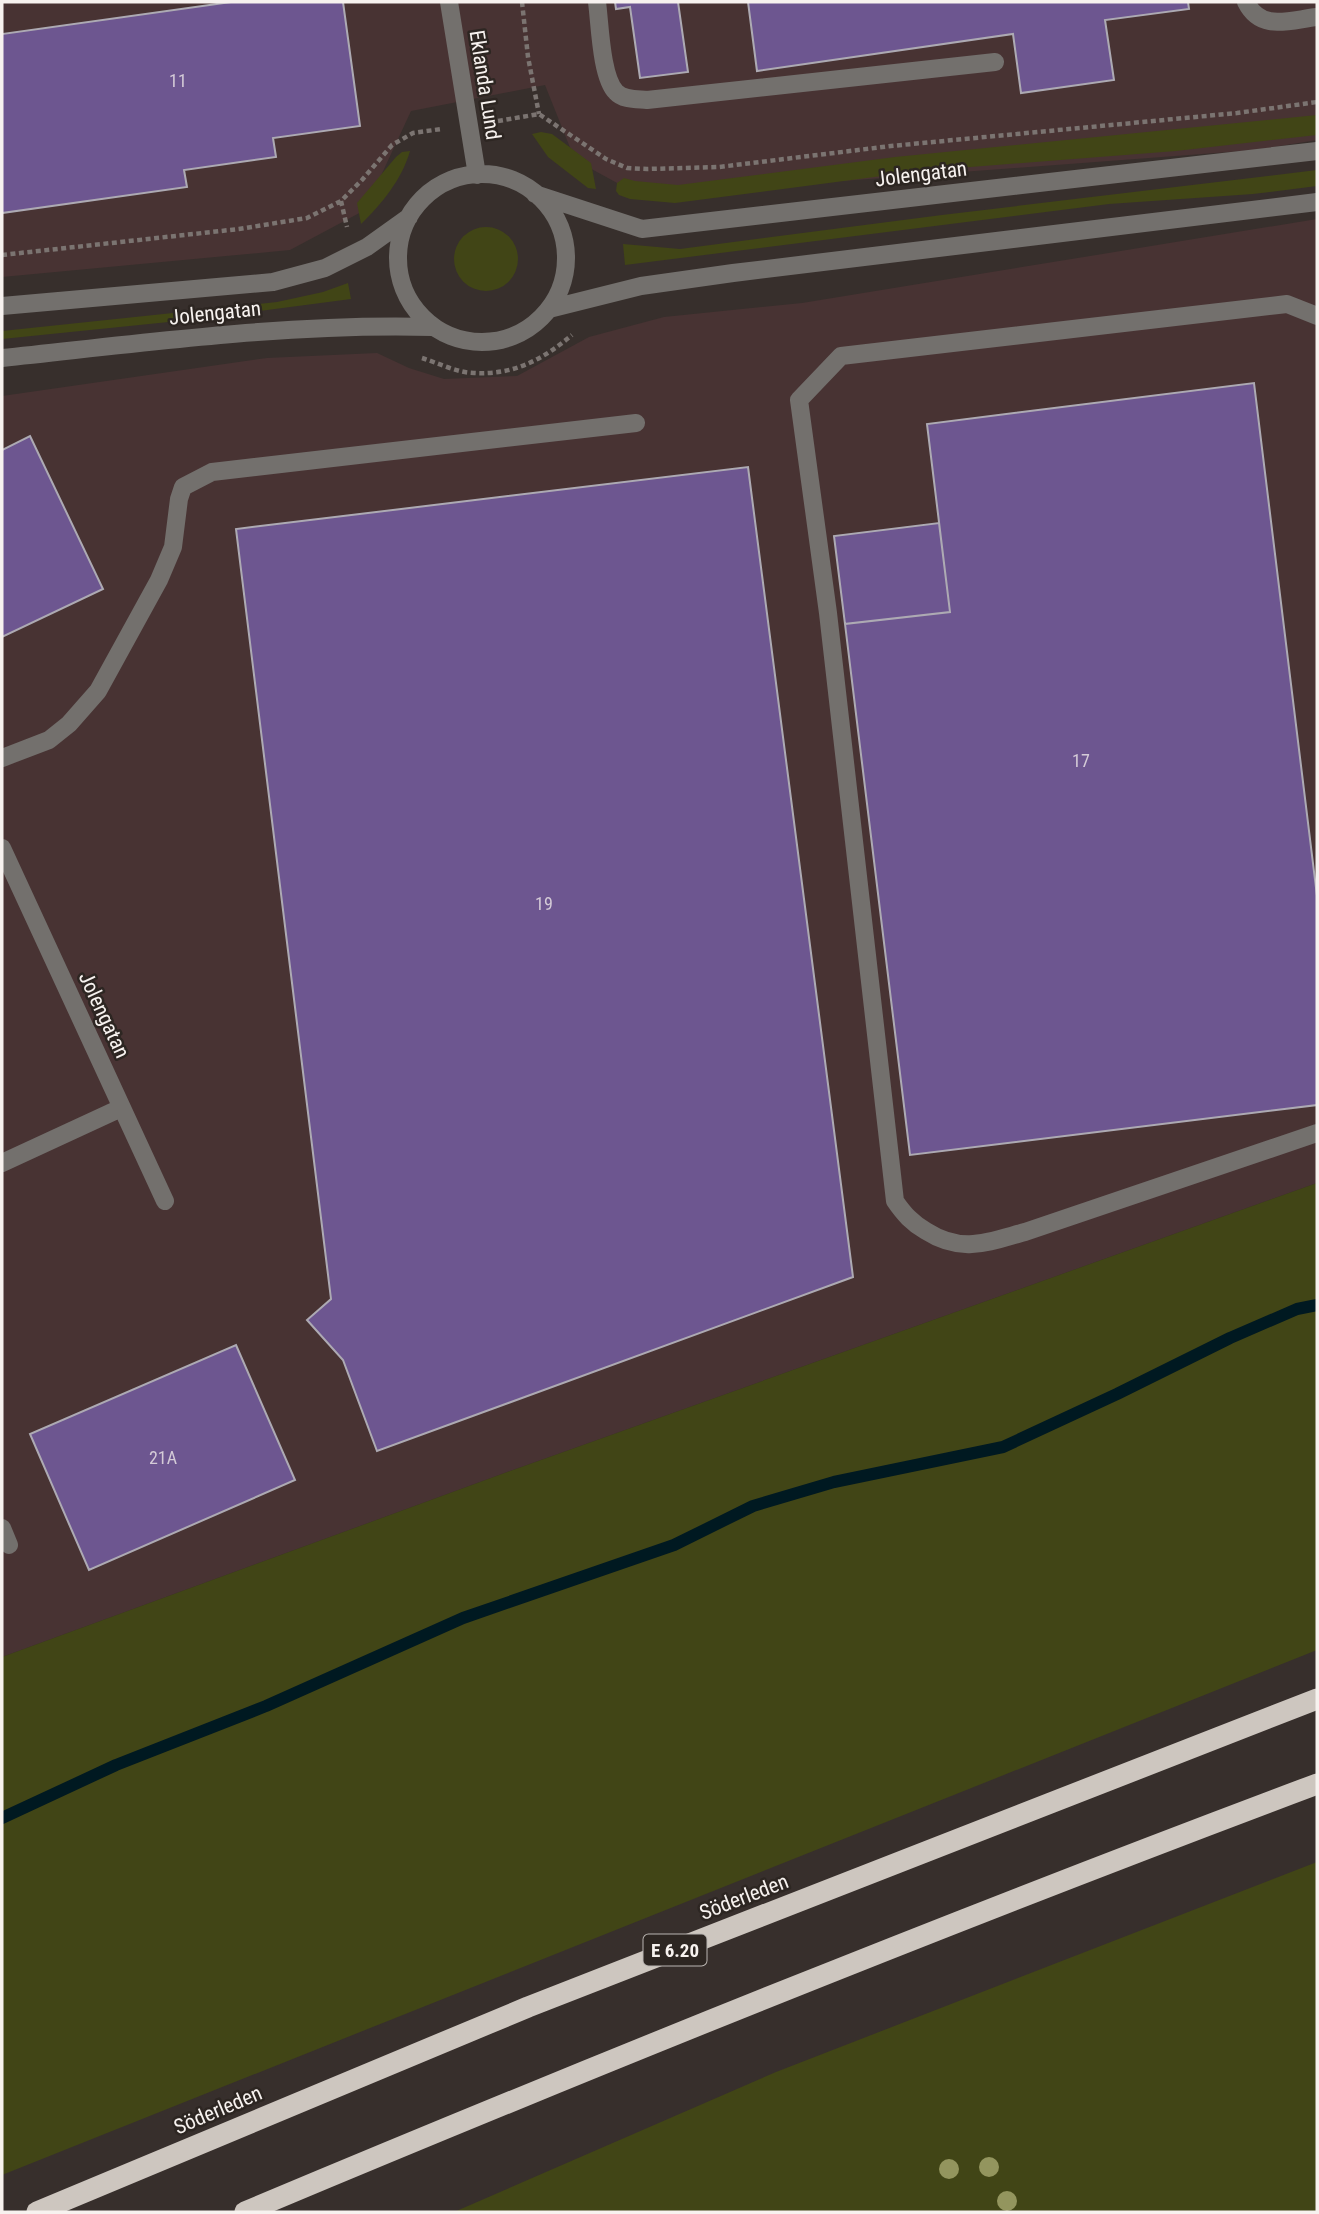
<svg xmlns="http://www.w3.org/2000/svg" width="1319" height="2214" viewBox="0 0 1319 2214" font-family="'Roboto Condensed',sans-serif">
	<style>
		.commercial { fill: #483333 }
		.green { fill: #414516 }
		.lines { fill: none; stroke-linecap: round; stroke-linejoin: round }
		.stream { stroke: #001921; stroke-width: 12 }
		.building { fill: #6d5690; stroke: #adaab3; stroke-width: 2 }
		.path { stroke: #7b7471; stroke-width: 4.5; stroke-dasharray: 5 3.5; stroke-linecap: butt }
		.minor { stroke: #73706d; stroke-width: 18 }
		.highway { stroke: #cdc6bf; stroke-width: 21 }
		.tree { fill: #93955e }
		.labels { text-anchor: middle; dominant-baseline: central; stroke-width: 5; stroke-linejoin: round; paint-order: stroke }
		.number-label { font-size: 18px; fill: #d4cbd7 }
		.shield { fill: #2d2622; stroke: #bab5b2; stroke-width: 2 }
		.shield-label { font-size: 19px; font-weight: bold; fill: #f7f2ef }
		.street-label { font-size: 21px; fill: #f7f2ef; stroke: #2d2622 }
	</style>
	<rect width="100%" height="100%" fill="#372f2c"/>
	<path class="commercial" d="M2 2H1317V140L1255 150 641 196 575 160 545 85 411 111 365 210 290 250 2 277Z
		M1317 219V1183L513 1470 2 1657V396L267 358 377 353 409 368 444 379 517 376 589 337 664 317 802 303Z"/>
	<path class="green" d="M1317 115V135L1176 151 920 171 675 203 630 199 619 195 616 191 617 183 624 178 635 181 678 185 895 157Z
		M541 132 552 134 591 163 596 189 588 188 548 157 532 134Z
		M410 151C402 179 382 204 361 224L357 203 396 157 402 152Z
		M1317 170V186L1253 194 1109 204 625 265 623 244 680 249 942 215Z
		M454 259a32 32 0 1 1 64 0a32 32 0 1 1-64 0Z
		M348 283 351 299 198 319 2 339V331L277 302 323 292Z
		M1317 1183V1650L2 2175V1657L513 1470Z
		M1317 1862V2212H454L776 2072Z"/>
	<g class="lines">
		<path class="stream" d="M2 1818 116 1765 266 1706 463 1618 674 1545 753 1506 834 1482 1003 1447 1117 1394 1230 1338 1297 1309 1317 1305"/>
	</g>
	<path class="building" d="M231 2H343L360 126 273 138 276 157 184 170 187 187 2 213V34Z
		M615 2H678L688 72 640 78 630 7 616 9Z
		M748 2H1188L1189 9 1105 20 1114 80 1021 93 1013 34 757 71Z
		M1254 383 1317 896V1105L910 1155 845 624 950 612 927 424Z
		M30 436 103 589 2 637V450Z
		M748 467 853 1277 377 1451 343 1360 307 1320 331 1299 236 529Z
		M939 523 950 612 845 624 834 536Z
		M236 1345 295 1480 89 1570 30 1434Z"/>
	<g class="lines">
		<path class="path" d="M522 2 528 57 539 114
			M498 121 539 114 606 159 627 168 647 169 719 167 891 146 1237 113 1317 102
			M341 201 347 227
			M2 255 239 229 307 218 341 201 362 180 392 145 413 133 441 129
			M422 358C438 363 458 373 474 373 514 375 542 360 572 335"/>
		<path class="minor" d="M449 2 477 175
			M597 2C600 24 601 77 616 92 623 100 637 99 647 100L995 62
			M1246 2C1261 32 1289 20 1317 17
			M398 258a84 84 0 1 1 168 0a84 84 0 1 1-168 0Z
			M535 194 642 229 1317 151
			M2 306 273 282 325 268 367 247 409 217
			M549 309 641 286 733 273 1317 202
			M1317 316 1287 304 841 356 799 400 828 613 895 1201C904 1214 912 1223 926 1231 962 1254 988 1242 1025 1232L1317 1133
			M2 358C145 343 289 323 433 327
			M2 758 49 740 69 724 98 691 159 580 173 547 179 499 183 487 212 472 636 423
			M2 848 165 1201
			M2 1163 121 1108
			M2 1528 9 1545"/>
		<path class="highway" d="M37 2212 528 2007 1317 1699
			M245 2212C600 2063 957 1919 1317 1784"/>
	</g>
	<g class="tree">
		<circle cx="989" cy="2167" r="10"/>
		<circle cx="949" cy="2169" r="10"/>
		<circle cx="1007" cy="2201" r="10"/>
	</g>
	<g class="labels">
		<g class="number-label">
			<text x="178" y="80">11</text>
			<text x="1081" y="760">17</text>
			<text x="544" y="903">19</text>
			<text x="163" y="1457">21A</text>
		</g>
		<rect class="shield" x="643.5" y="1934.5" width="63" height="31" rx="5"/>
		<g class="shield-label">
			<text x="675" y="1950">E 6.20</text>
		</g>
		<g class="street-label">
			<text transform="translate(485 85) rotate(81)">Eklanda Lund</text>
			<text transform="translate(921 174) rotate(-7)">Jolengatan</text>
			<text transform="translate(215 313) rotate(-6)">Jolengatan</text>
			<text transform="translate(104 1015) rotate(65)">Jolengatan</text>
			<text transform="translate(744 1897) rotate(-21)">Söderleden</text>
			<text transform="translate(218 2110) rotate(-23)">Söderleden</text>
		</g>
	</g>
	<rect width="1319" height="2214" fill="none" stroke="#f7f2ef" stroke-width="7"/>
</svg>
